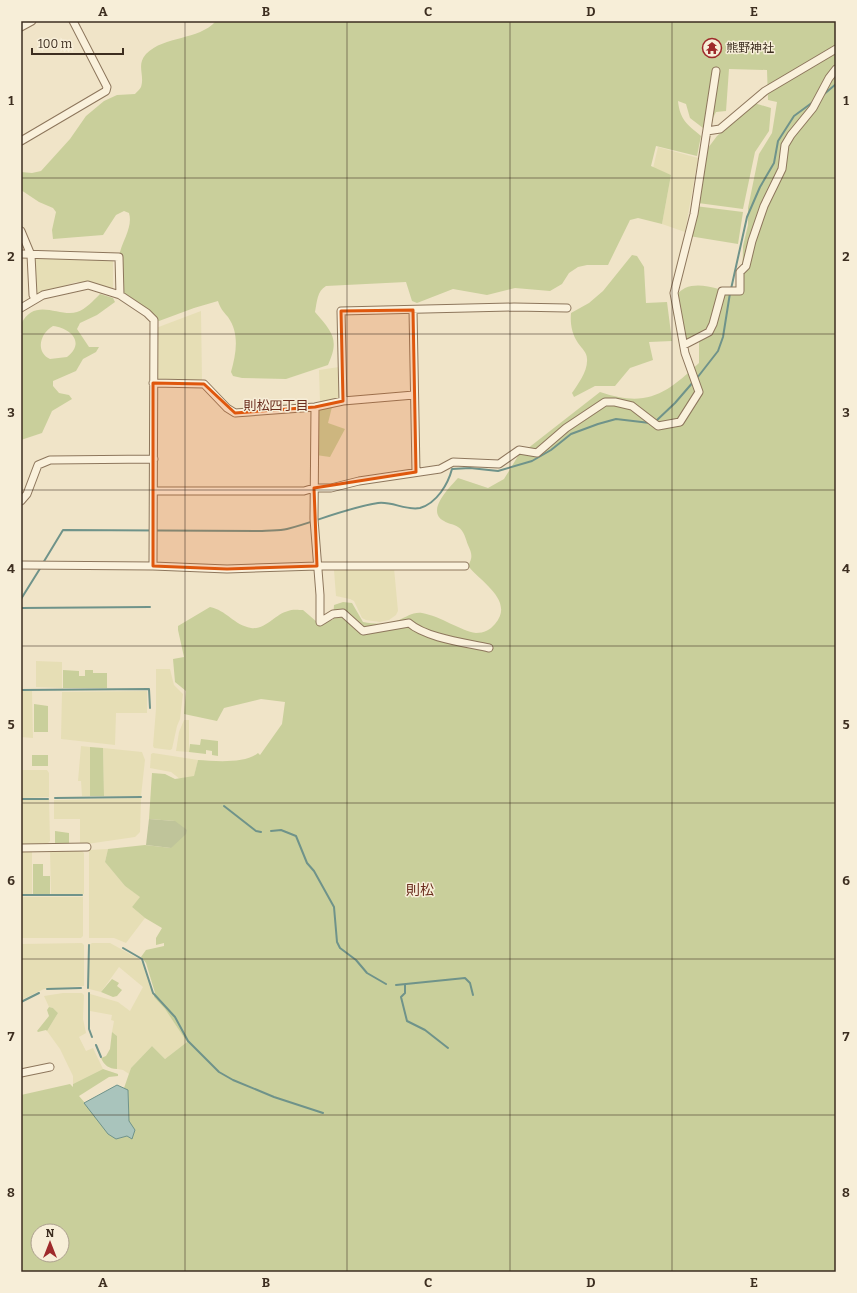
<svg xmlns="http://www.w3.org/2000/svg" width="857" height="1293" viewBox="0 0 857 1293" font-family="Bitter,'Noto Sans JP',serif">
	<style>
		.farmland { fill: #e6deb5 }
		.green { fill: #c9cf9b; fill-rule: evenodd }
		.cemetery { fill: #bfc49a }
		.water { fill: #a9c4bc; stroke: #6f938a }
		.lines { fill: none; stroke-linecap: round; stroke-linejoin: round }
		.stream { stroke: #6f938a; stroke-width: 2 }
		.minor-casing { stroke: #8d765c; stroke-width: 9 }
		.minor { stroke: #faf1dc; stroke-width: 7 }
		.marked { fill: #df570d; fill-opacity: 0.2; stroke: #df570d; stroke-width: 3; stroke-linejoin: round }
		.grid { fill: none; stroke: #3d2e20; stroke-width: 1; stroke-opacity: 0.55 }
		.labels { text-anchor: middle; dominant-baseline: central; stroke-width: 3; stroke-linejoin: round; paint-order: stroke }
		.poi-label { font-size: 12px; fill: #3d2e20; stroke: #f7eed8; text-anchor: start }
		.neighbourhood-label { font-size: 13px; fill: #6b2e1e; stroke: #f7eed8 }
		.quarter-label { font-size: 14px; fill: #6b2e1e; stroke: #f7eed8 }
		.neatline { fill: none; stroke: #3d2e20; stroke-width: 1.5 }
		.grid-label { font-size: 13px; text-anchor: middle; font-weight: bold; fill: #3d2e20 }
	</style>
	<rect width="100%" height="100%" fill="#f0e4c8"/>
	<path class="farmland" d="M658 147 698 158 685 232 662 224 671 175 653 168Z
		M37 258 113 260V288L110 289 76 282 36 295 33 261Z
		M201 311 202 381 159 383 155 379 156 328Z
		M339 367 340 399 320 402 319 370Z
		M394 568 398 611 396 615 389 620 380 622 366 620 362 618 354 601 350 599 336 596 334 570Z
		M36 661 62 662V688L36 687Z
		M156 669H170L174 685 183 694 180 719 177 726 172 749 170 750 154 748 153 746 156 709Z
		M21 691H32L33 738 21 737Z
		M147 691V713H116L115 745 61 739 62 692Z
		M184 720H189V752L176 751 179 732Z
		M81 746 90 747V796H82L81 781H78Z
		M103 748 142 752 145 760 141 796H104Z
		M153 753 198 760 194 777 180 779 171 772 150 768 151 754Z
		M21 770H47L49 773V797L21 798Z
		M141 798 140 832 135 837 80 845V819H54V800Z
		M49 799 50 841 47 844H21V800Z
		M108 849 105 862 125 886 141 897 132 907 145 918 126 943 114 938H89V850Z
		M50 850H81L84 853V894H51Z
		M21 851H32V894H21Z
		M21 897H83V936L81 938H21Z
		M82 943 84 945V986L44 989 21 1000V944Z
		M92 943H110L139 959 144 965 154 997 165 1009 187 1042 165 1059 152 1046 131 1068 129 1074 123 1070 117 1069V1036L112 1032 114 1021 111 1020 112 1015 90 1011V994L118 1002 130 1011 143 987 119 967 101 992 89 989V945Z
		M63 993H82L84 995 83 1019 86 1033 79 1037 86 1051 93 1048 103 1069 73 1084V1076L60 1049 47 1031 58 1013 53 1008 49 1007 44 996Z"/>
	<path class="green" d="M216 21H836V1272H21V1095L70 1084 73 1087V1084L103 1069 118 1074V1076L109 1077 79 1096 116 1139 127 1136 129 1121 128 1091 124 1088 131 1068 152 1046 165 1059 187 1042 165 1009 154 997 155 993 146 963 141 957 146 950 164 946V943L156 945V938L162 928 145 918 132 907 140 897 125 886 105 862 108 849 145 845 171 848 175 821 149 819 152 773 165 774 175 779 194 776 198 760C214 761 245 764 258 753L260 755 282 724 285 702 261 699 224 708 217 721 184 714 186 691 175 682 173 659 184 657 178 630V626L210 607C226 610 234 625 251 628 266 630 275 614 288 611 292 609 299 610 303 610L317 622 333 620 334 605 343 602 352 603 363 622C375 624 387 625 399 620 407 617 412 612 422 613 440 616 461 631 476 633 484 633 490 630 495 624 515 601 481 582 468 566 473 557 472 554 468 545 466 540 464 530 458 527 454 524 448 524 444 521 425 511 450 487 458 478L488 488 504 479 518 456 600 392C647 408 666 394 699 363V341L681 343 673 313V298C676 295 681 290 685 288 704 280 723 294 742 292L743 246 748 225V208L759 154 772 133 777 102 768 100 767 70 729 69 726 111 716 112 712 120V124L703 128 690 118 686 104 678 101C680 120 687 124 701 136L697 156 656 146 651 166 671 175 662 224 638 218 630 220 608 265H587L578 267 569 273 562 284 550 291 515 288 487 295 453 289 417 303 412 301 406 282 326 286C317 291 317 302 315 312 332 332 340 339 328 365L286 379 242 378 233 376 231 372C236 354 240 334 228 317 223 311 220 308 218 301L194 308 159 321 147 310 124 293C123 281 118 264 120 252 123 240 133 226 129 213L124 211 116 215 103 235 53 239 52 230 56 212 53 208 39 202 21 190V172L32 173 41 171 70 139 86 116 104 101 117 95 135 94C137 92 140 89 141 87 145 75 136 65 146 54 165 35 198 41 216 21ZM38 1231H62V1255H38Z
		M754 103 771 108 769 131 755 152 743 209 698 203 705 152 717 136Z
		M695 206 743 212 738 244 689 236Z
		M632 255 637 256 644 267 646 303 667 302 672 341 649 342 653 360 630 368 615 386H595L574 397 572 393C578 384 588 371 587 359 587 352 582 349 578 343 572 334 570 324 571 313L589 303 603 291Z
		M100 294 113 298 115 302 97 315 80 323 77 329 89 347H99L96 352 83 359 76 371 53 381V386L59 393 69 395 72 399 52 411 42 433 21 440V324C35 296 60 318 77 312 86 309 93 301 100 294ZM53 326C70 328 86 342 67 357L50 359C35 352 40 333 53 326Z
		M332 407 328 423 345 429 330 457 316 455 317 408Z
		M63 670 79 671V676H85V670H93V673H107V688H63Z
		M34 704 48 706V732H34Z
		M201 739 218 741V756L212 755V751L206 750V754L189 752 190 744 200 745Z
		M90 747 103 748 104 796H90Z
		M32 755H48V766H32Z
		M55 831 69 833V843H55Z
		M33 864H43V876H50V894H33Z
		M112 979 119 983 117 986 122 990 117 996 113 997 101 992Z
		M49 1007 53 1008 58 1013 47 1031 46 1030 38 1032 37 1031 49 1016 47 1010Z
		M112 1032 117 1036V1069C109 1069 104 1065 101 1058L106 1056 110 1049Z"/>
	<path class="cemetery" d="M149 819 175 821 187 830 186 834 171 848 146 845Z"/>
	<path class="water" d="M117 1085 128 1090 129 1121 135 1130 132 1139 127 1136 116 1139 108 1134 84 1103Z"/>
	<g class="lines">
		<path class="stream" d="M823 95 836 84
			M731 289 747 217 760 187 774 163 778 141 794 116 813 102
			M697 378 718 351 723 337 730 293
			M656 421 675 403 694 381
			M43 563 63 530 262 531C270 530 279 531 287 529 318 521 346 508 378 503 392 501 406 511 420 508 437 503 448 484 452 469L470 468 498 471 532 461 551 450 571 434 598 424 616 419 650 423
			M21 599 41 567
			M21 608 150 607
			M21 690 149 689 150 708
			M55 798 141 797
			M21 799H48
			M224 806 256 831 261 832
			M271 831 281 830 296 836 307 863 314 871 334 907 337 942 340 948 356 960 367 973 386 984
			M21 895H82
			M123 948 142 959 153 993 175 1017 188 1041 219 1072 233 1080 274 1097 323 1113
			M396 985 465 978 470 983 473 995
			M405 985V993L401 997 407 1021 425 1030 448 1048
			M88 988 89 945
			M47 989 81 988
			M89 993V1029L92 1037
			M21 1002 39 993
			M96 1045 101 1057"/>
		<g class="minor-casing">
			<path id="minor" d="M21 27 32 21
				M707 131 720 129 765 91 836 49
				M21 141 106 91 107 87 73 21
				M21 231 31 255 33 295 35 299
				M21 254 119 257 120 295
				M21 308 43 295 88 285 120 295 147 313 154 320 153 566
				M413 310 416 472
				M684 345 709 332 713 324 722 291H740V272L746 266 752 241 764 206 782 169 785 145 791 135 813 108 829 78 836 69
				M153 383 204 384 227 408 235 413 315 407 343 401 414 395
				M343 401 341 311 514 307 567 308
				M315 407 314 519 320 595V622L333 614 343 613 363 631 409 623C426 638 467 643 489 648
				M154 491H304L314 488H331L359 481 440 469 453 462 499 464 519 450 537 453 566 428 605 402H615L632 406 658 426 680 422 699 392 685 353 674 293 694 214 716 71
				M21 501 27 494 38 465 50 460 154 459
				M21 565 153 566 227 569 317 566H465
				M21 848 87 847
				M21 1073 50 1067"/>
		</g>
		<use href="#minor" class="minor"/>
	</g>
	<path class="marked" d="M413 310 416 472 314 488 317 566 227 569 153 566V383L204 384 235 413 315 407 343 401 341 311Z"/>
	<path class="grid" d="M185 21V1272M347 21V1272M510 21V1272M672 21V1272M21 178H836M21 334H836M21 490H836M21 646H836M21 803H836M21 959H836M21 1115H836"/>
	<defs>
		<g id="temple-ring" transform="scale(1)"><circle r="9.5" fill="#f7eed8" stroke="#9e2a2b" stroke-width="1.5"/><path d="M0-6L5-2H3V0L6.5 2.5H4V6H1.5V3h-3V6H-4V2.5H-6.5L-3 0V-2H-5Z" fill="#9e2a2b"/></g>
	</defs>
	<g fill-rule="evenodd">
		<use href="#temple-ring" x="712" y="48"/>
	</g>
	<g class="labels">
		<g class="poi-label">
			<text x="726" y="48">熊野神社</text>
		</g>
		<g class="neighbourhood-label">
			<text x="276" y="405">則松四丁目</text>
		</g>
		<g class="quarter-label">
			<text x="420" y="890">則松</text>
		</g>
	</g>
	<rect width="857" height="1293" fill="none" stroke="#f7eed8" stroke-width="44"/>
	<g transform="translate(50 1243)"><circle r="19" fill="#f7eed8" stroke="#ada18e"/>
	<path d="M0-3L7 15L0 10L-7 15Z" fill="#9e2a2b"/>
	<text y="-6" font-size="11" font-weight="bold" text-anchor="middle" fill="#3d2e20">N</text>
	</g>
	<path d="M32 48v6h91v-6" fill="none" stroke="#3d2e20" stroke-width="2"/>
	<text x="38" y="48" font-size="12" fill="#3d2e20" stroke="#f7eed8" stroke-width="3" paint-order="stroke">100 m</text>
	<rect x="22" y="22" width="813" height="1249" class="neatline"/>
	<g class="grid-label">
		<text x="103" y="16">A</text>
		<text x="266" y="16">B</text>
		<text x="428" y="16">C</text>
		<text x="591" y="16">D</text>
		<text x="754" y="16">E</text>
		<text x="11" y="105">1</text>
		<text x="846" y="105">1</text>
		<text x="11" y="261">2</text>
		<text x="846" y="261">2</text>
		<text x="11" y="417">3</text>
		<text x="846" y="417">3</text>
		<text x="11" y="573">4</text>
		<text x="846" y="573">4</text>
		<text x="11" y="729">5</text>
		<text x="846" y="729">5</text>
		<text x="11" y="885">6</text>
		<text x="846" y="885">6</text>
		<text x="11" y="1041">7</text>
		<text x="846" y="1041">7</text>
		<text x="11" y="1197">8</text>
		<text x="846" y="1197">8</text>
		<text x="103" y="1287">A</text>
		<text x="266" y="1287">B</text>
		<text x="428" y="1287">C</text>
		<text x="591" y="1287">D</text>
		<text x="754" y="1287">E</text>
	</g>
</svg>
